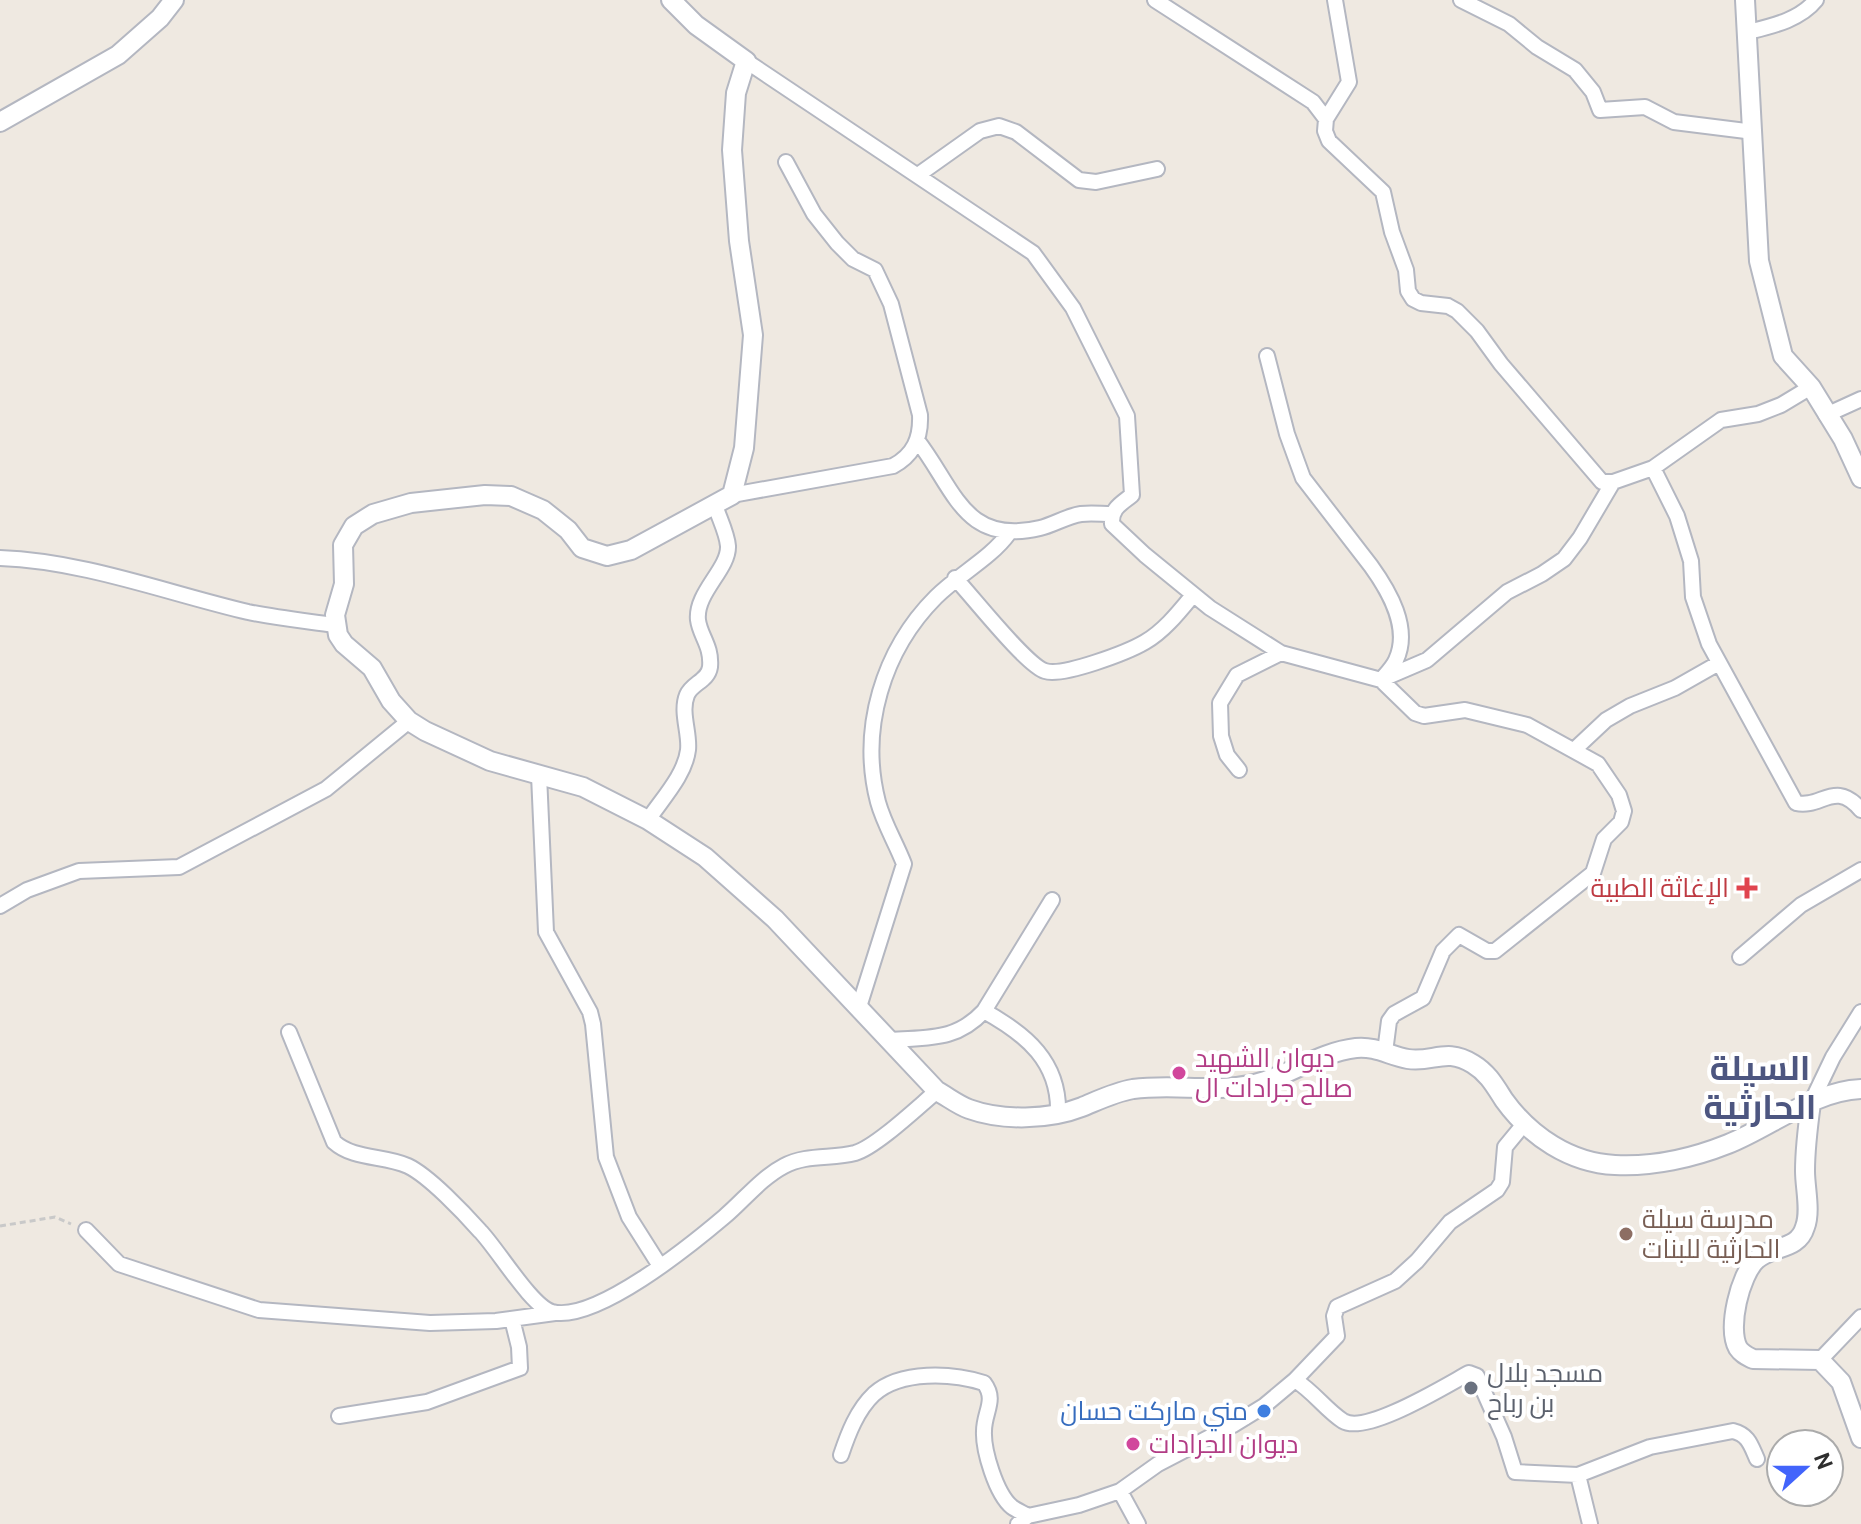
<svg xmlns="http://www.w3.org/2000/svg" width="1861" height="1524" viewBox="0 0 1861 1524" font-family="Cabin,Cairo,sans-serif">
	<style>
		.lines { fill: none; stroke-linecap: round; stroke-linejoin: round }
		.minor-casing { stroke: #b4b7c1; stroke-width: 18 }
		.tertiary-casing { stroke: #b4b7c1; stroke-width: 22 }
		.path { stroke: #c9c9c9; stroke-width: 3; stroke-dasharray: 6 4; stroke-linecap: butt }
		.minor { stroke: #fff; stroke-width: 14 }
		.tertiary { stroke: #fff; stroke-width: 18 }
		.health-dot { fill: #e0444e; stroke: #fff; stroke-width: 3 }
		.hotel-dot { fill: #d1479c; stroke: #fff; stroke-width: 3 }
		.education-dot { fill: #8d6e63; stroke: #fff; stroke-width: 3 }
		.worship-dot { fill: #6b7280; stroke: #fff; stroke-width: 3 }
		.shop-dot { fill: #3f7fe0; stroke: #fff; stroke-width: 3 }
		.labels { text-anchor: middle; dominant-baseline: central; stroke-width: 8; stroke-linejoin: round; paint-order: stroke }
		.health-label { font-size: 26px; fill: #be3a42; stroke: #fff; text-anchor: end }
		.hotel-label { font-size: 26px; fill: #b23c85; stroke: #fff; text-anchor: start }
		.education-label { font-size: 26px; fill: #785e54; stroke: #fff; text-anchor: start }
		.worship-label { font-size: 26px; fill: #5b616d; stroke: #fff; text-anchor: start }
		.shop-label { font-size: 26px; fill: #366cbe; stroke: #fff; text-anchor: end }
		.district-label { font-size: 34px; font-weight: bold; fill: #4d5680; stroke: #fff }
	</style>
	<rect width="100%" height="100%" fill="#efe9e1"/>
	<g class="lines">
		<g class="minor-casing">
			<path id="minor" d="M1155 0 1313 102 1326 119 1325 131 1329 141 1383 192 1392 232 1406 270 1408 291 1413 299 1421 303 1448 306 1457 311 1477 331 1501 364 1602 482H1613L1653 468 1721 420 1758 414 1781 405 1811 387
				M1461 0 1509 24 1537 47 1575 70 1593 92 1600 110 1645 107 1674 122 1754 132
				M1748 32C1772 26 1800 20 1816 0
				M746 61 1033 253 1073 308 1127 416 1132 495C1121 504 1111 508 1112 524L1145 555 1210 608 1281 653 1381 680 1415 713 1424 716 1465 710 1527 725 1598 764 1619 795 1624 811 1621 822 1604 839 1593 873 1495 951H1487L1459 935 1443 951 1423 998 1394 1014 1389 1021 1385 1052
				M1326 119 1349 82 1335 0
				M918 175 980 131 999 126 1016 132 1079 180 1096 182 1157 169
				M1267 356 1287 434 1303 478 1371 566C1389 591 1411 628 1396 660 1393 667 1386 674 1381 680
				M1826 415 1861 399
				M917 440C955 489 964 546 1040 528 1053 525 1067 516 1081 514 1090 513 1102 514 1111 514
				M1653 468 1677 516 1691 561 1693 597 1709 644 1796 803C1821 809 1835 779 1861 810
				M732 495 893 466C914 455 921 438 920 415L891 304 875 270 853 259 837 243 814 214 786 162
				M0 558C84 561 167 593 248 612 277 618 306 621 334 625
				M955 578C973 597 1026 665 1045 671 1063 677 1128 652 1145 642 1164 631 1179 612 1193 595
				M1385 678 1427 660 1507 592 1542 574 1564 559 1580 538 1613 482
				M1574 750 1606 720 1630 706 1675 688 1719 663
				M1239 770 1227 755 1221 736 1220 703 1237 675 1281 653
				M539 775 546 932 590 1012 593 1024 606 1157 629 1217 660 1266
				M648 820C662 799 685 775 688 750 690 733 680 712 687 695 692 683 708 681 710 667 712 646 700 636 698 620 695 593 729 569 728 546 727 533 719 518 715 505
				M0 906 27 890 79 871 179 867 326 789 409 721
				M1740 957 1801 905 1861 870
				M859 1007 904 864C896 843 884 824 878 802 859 729 883 650 936 597 959 574 990 559 1009 533
				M984 1011C1026 1034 1060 1062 1058 1114
				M289 1032 334 1142C354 1160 384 1155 408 1166 429 1176 464 1213 480 1231 497 1248 531 1306 552 1312 595 1323 691 1245 724 1217 743 1201 761 1178 784 1166 806 1154 832 1159 855 1153 876 1147 919 1106 937 1091
				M891 1040C929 1037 956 1041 984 1011L1052 900
				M1811 1103 1833 1057 1861 1012
				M86 1230 119 1264 259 1310 430 1323 496 1321 555 1313
				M1820 1360 1861 1317
				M1295 1380C1314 1392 1326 1410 1343 1421 1366 1435 1445 1386 1469 1373L1477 1376 1504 1437 1515 1472 1578 1475 1590 1524
				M339 1416 427 1402 520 1368 519 1347 512 1319
				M841 1455C848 1434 857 1410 874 1394 901 1370 952 1373 984 1383 997 1400 984 1412 984 1431 983 1450 996 1494 1012 1507 1016 1510 1023 1513 1028 1516
				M1578 1475 1650 1447 1733 1431C1749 1435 1751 1446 1757 1459
				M1120 1491 1138 1524
				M1018 1524 1028 1516 1079 1505 1120 1491 1158 1464 1233 1425 1264 1406 1295 1380 1337 1336 1334 1316 1337 1307 1395 1281 1417 1261 1450 1222 1497 1190 1502 1182 1505 1147 1524 1124"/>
		</g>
		<g class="tertiary-casing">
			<path id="tertiary" d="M671 0 696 25 746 61 736 93 732 150 739 241 753 335 744 448 732 495 631 550 607 556 582 548 568 530 543 510 511 496 485 495 411 503 373 514 354 526 343 545 344 584 335 615 338 635 344 644 372 668 391 701 409 721 425 731 490 761 583 787 648 820 705 857 775 919 937 1091C948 1097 958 1105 969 1109 1002 1121 1049 1120 1082 1107 1099 1100 1115 1092 1133 1089 1178 1083 1222 1095 1265 1081 1296 1071 1322 1052 1356 1048 1376 1046 1390 1056 1408 1059 1433 1063 1446 1047 1473 1064 1488 1073 1495 1086 1504 1100 1530 1136 1570 1163 1615 1165 1652 1167 1693 1158 1728 1144 1771 1127 1813 1091 1861 1089
				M1745 0 1759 261 1783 356 1811 387 1843 439 1861 478
				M0 122 118 55 160 18 174 0
				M1811 1103C1808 1125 1805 1148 1805 1171 1805 1188 1811 1211 1805 1227 1798 1251 1772 1245 1756 1260 1740 1275 1727 1328 1738 1348 1742 1354 1747 1356 1753 1359L1820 1360 1841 1382 1861 1438"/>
		</g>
		<path class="path" d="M0 1226 55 1217 71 1224"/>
		<use href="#minor" class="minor"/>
		<use href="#tertiary" class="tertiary"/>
	</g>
	<path class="health-dot" d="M1743 876h8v8h8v8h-8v8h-8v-8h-8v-8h8z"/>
	<g class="hotel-dot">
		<circle cx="1179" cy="1073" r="8"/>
		<circle cx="1133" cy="1444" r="8"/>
	</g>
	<circle class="education-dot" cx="1626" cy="1234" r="8"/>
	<circle class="worship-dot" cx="1471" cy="1388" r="8"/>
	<circle class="shop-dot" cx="1264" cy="1411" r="8"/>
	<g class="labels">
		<g class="health-label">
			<text x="1729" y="888">الإغاثة الطبية</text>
		</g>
		<g class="hotel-label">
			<text x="1195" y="1058">ديوان الشهيد<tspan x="1195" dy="30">صالح جرادات ال</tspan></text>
			<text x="1149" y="1444">ديوان الجرادات</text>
		</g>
		<g class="education-label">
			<text x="1642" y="1219">مدرسة سيلة<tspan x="1642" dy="30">الحارثية للبنات</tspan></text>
		</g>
		<g class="worship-label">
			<text x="1487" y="1373">مسجد بلال<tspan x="1487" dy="30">بن رباح</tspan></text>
		</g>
		<g class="shop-label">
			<text x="1248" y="1411">مني ماركت حسان</text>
		</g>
		<g class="district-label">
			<text x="1760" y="1068">السيلة<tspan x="1760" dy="39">الحارثية</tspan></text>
		</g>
	</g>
	<g transform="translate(1805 1468) rotate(69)"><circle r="38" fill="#ffffff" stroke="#ababab" stroke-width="2"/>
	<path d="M0-6L14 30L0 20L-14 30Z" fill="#4264fb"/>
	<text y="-12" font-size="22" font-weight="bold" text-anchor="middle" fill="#2e2e2e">N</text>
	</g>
</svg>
